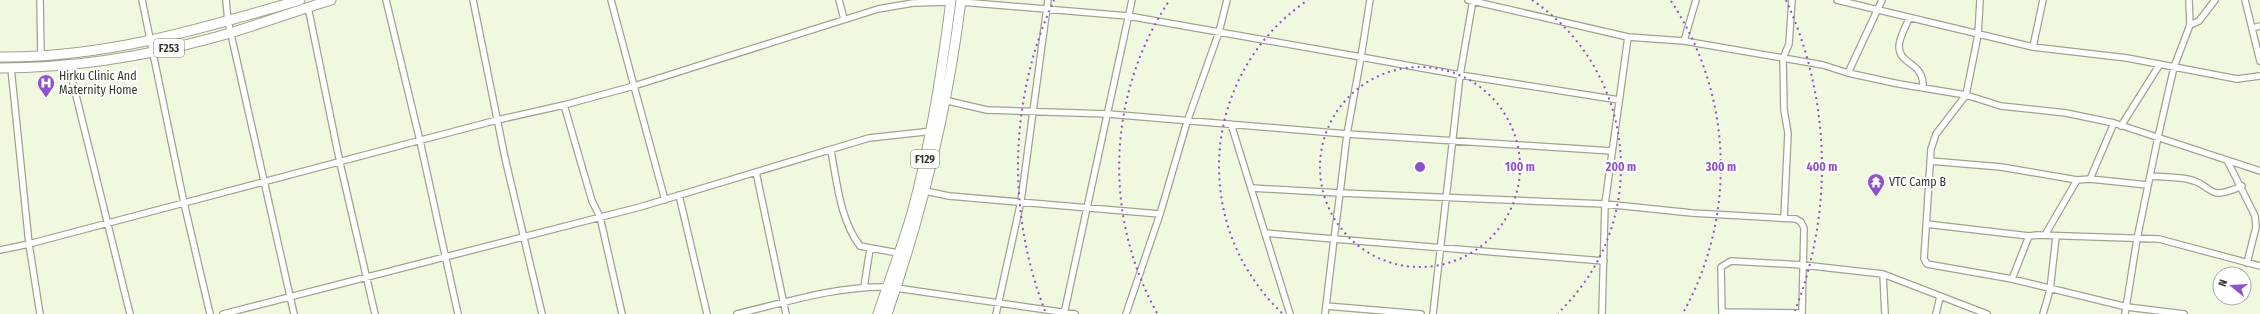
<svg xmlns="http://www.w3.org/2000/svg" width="2260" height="314" viewBox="0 0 2260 314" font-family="'Fira Sans Condensed',sans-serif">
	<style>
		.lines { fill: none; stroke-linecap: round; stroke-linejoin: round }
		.minor-casing { stroke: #9ea48d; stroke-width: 8 }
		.primary-casing { stroke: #9ea48d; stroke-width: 11 }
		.minor { stroke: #fff; stroke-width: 5.5 }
		.primary { stroke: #fff; stroke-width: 9 }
		.ring { fill: none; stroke: #8c53ca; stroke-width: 2; stroke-dasharray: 2 4 }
		.labels { text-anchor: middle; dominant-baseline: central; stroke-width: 4; stroke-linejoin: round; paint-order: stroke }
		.shield { fill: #fff; stroke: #72746d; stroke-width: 1 }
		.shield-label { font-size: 11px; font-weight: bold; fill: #35382e }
		.poi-label { font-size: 12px; fill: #35382e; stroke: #fff; text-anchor: start }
		.centre { fill: #8c53ca; stroke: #fff; stroke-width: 2 }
		.ring-label { font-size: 12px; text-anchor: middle; font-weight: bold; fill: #8c53ca; stroke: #fff; stroke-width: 4; stroke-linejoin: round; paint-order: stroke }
	</style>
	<rect width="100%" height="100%" fill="#f1f8e0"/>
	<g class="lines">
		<g class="minor-casing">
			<path id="minor" d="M40 0 41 56
				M142 0 184 203 210 314
				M226 0 228 21 294 314
				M386 0 420 141 458 314
				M473 0 505 158 542 314
				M611 0 634 86 878 9 913 3 951 2
				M839 0 844 19
				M1468 0 1628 37 1684 41 1783 58 1823 65 1848 73 1899 84 1966 95 2001 106 2066 113 2114 123 2260 171
				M1837 0 2033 47 2127 58 2237 79 2260 76
				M1980 0 1978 35 1966 95 1936 134 1931 149 1924 259 1927 264 2012 279 2127 307 2184 314
				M2245 0 2260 61
				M961 2 1128 16 1361 57 1370 0
				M308 7 340 163 375 314
				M1909 18C1906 27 1899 37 1899 47 1900 66 1924 61 1923 88
				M2190 25 2199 21 2215 0
				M2253 28 2260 26
				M1684 41 1696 0
				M2033 47 2043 0
				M68 63 130 314
				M11 68 29 244 40 314
				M1848 73 1882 0
				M944 100 987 110 1108 114 1347 134 1361 57 1460 75 1619 100
				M1231 124 1290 314
				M2121 126 2160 64
				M831 151C837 182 840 220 860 246L898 253
				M1930 161 2001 167 2077 180 2090 179 2148 185
				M2228 162 2255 216 2256 227 2247 263
				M756 172 786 314
				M2150 176C2162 177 2175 177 2187 179 2215 184 2204 203 2242 186
				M2090 179 2114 123
				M1251 188 1340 193 1347 134 1612 151
				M925 191 949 196 1160 214
				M679 195 707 314
				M1784 218 1788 133 1784 110 1783 58 1789 44 1792 0
				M1926 224 2029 236 2037 235 2159 239 2260 266
				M1265 233 1334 239 1340 193 1605 204 1692 213 1796 219 1801 222 1804 228 1802 314
				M2045 235 2077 180
				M0 250 29 244 497 120 564 105
				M1883 274 1885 314
				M2012 279 2029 236
				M864 287 870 249
				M896 288 1075 314
				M1326 306 1421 314
				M1722 312 1802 313
				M223 314 640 207 869 138 933 131
				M622 314 600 217 592 201 564 105 634 86 665 200
				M737 314C787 302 836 286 887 287
				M996 314 1021 201 1048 0
				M1064 314 1132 0
				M1126 314 1160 214 1187 122 1219 32 1227 0
				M1325 314 1334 239 1604 261
				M1433 314 1460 75 1473 0
				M1602 314 1605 204 1628 37
				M1722 314 1721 267 1731 261 1803 265 1883 274 1987 314
				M1936 314 1940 297
				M2043 314 2050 290 2056 237
				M2125 314 2137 239 2158 137 2174 67 2190 25 2189 0"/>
		</g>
		<g class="primary-casing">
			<path id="primary" d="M0 57C104 58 201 29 300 0
				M0 68C71 68 147 56 216 37 255 26 293 12 331 0
				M878 314C889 281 902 247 912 213 931 143 942 72 951 0
				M887 314C922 213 948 107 961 0"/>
		</g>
		<use href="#minor" class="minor"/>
		<use href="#primary" class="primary"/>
	</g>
	<g class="ring">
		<circle cx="1420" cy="167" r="100"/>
		<path d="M1282 313A201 201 0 0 1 1308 0M1532 0A201 201 0 0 1 1558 313"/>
		<path d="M1157 313A301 301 0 0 1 1169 1M1671 1A301 301 0 0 1 1683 313"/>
		<path d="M1045 311A402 402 0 0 1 1054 0M1786 0A402 402 0 0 1 1795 311"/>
	</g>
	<defs>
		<g id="hospital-pin" transform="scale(0.9)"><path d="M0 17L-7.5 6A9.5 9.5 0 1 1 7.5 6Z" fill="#8c53ca" stroke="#fff"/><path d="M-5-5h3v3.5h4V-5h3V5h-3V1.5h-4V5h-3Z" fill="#fff"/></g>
		<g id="temple-pin" transform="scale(0.9)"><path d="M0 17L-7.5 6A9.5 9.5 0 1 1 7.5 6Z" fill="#8c53ca" stroke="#fff"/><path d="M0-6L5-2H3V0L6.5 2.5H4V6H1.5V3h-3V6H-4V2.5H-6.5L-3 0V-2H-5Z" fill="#fff"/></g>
	</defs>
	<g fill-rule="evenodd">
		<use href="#hospital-pin" x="46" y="83"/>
		<use href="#temple-pin" x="1876" y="182"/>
	</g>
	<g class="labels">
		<g class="shield">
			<rect x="154" y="39" width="30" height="18" rx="3"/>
			<rect x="911" y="150" width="28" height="18" rx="3"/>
		</g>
		<g class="shield-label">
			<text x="169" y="48">F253</text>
			<text x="925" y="159">F129</text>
		</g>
		<g class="poi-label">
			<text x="59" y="76">Hirku Clinic And<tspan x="59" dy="14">Maternity Home</tspan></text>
			<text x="1889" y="182">VTC Camp B</text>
		</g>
	</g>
	<circle cx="1420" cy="167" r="6" class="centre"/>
	<g class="ring-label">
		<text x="1520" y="171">100 m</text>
		<text x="1621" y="171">200 m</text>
		<text x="1721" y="171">300 m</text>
		<text x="1822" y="171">400 m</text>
	</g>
	<g transform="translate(2232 286) rotate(288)"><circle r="19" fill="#ffffff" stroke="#aeafab"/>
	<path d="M0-3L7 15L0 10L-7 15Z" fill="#8c53ca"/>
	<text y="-6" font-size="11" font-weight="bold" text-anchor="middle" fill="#35382e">N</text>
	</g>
</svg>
